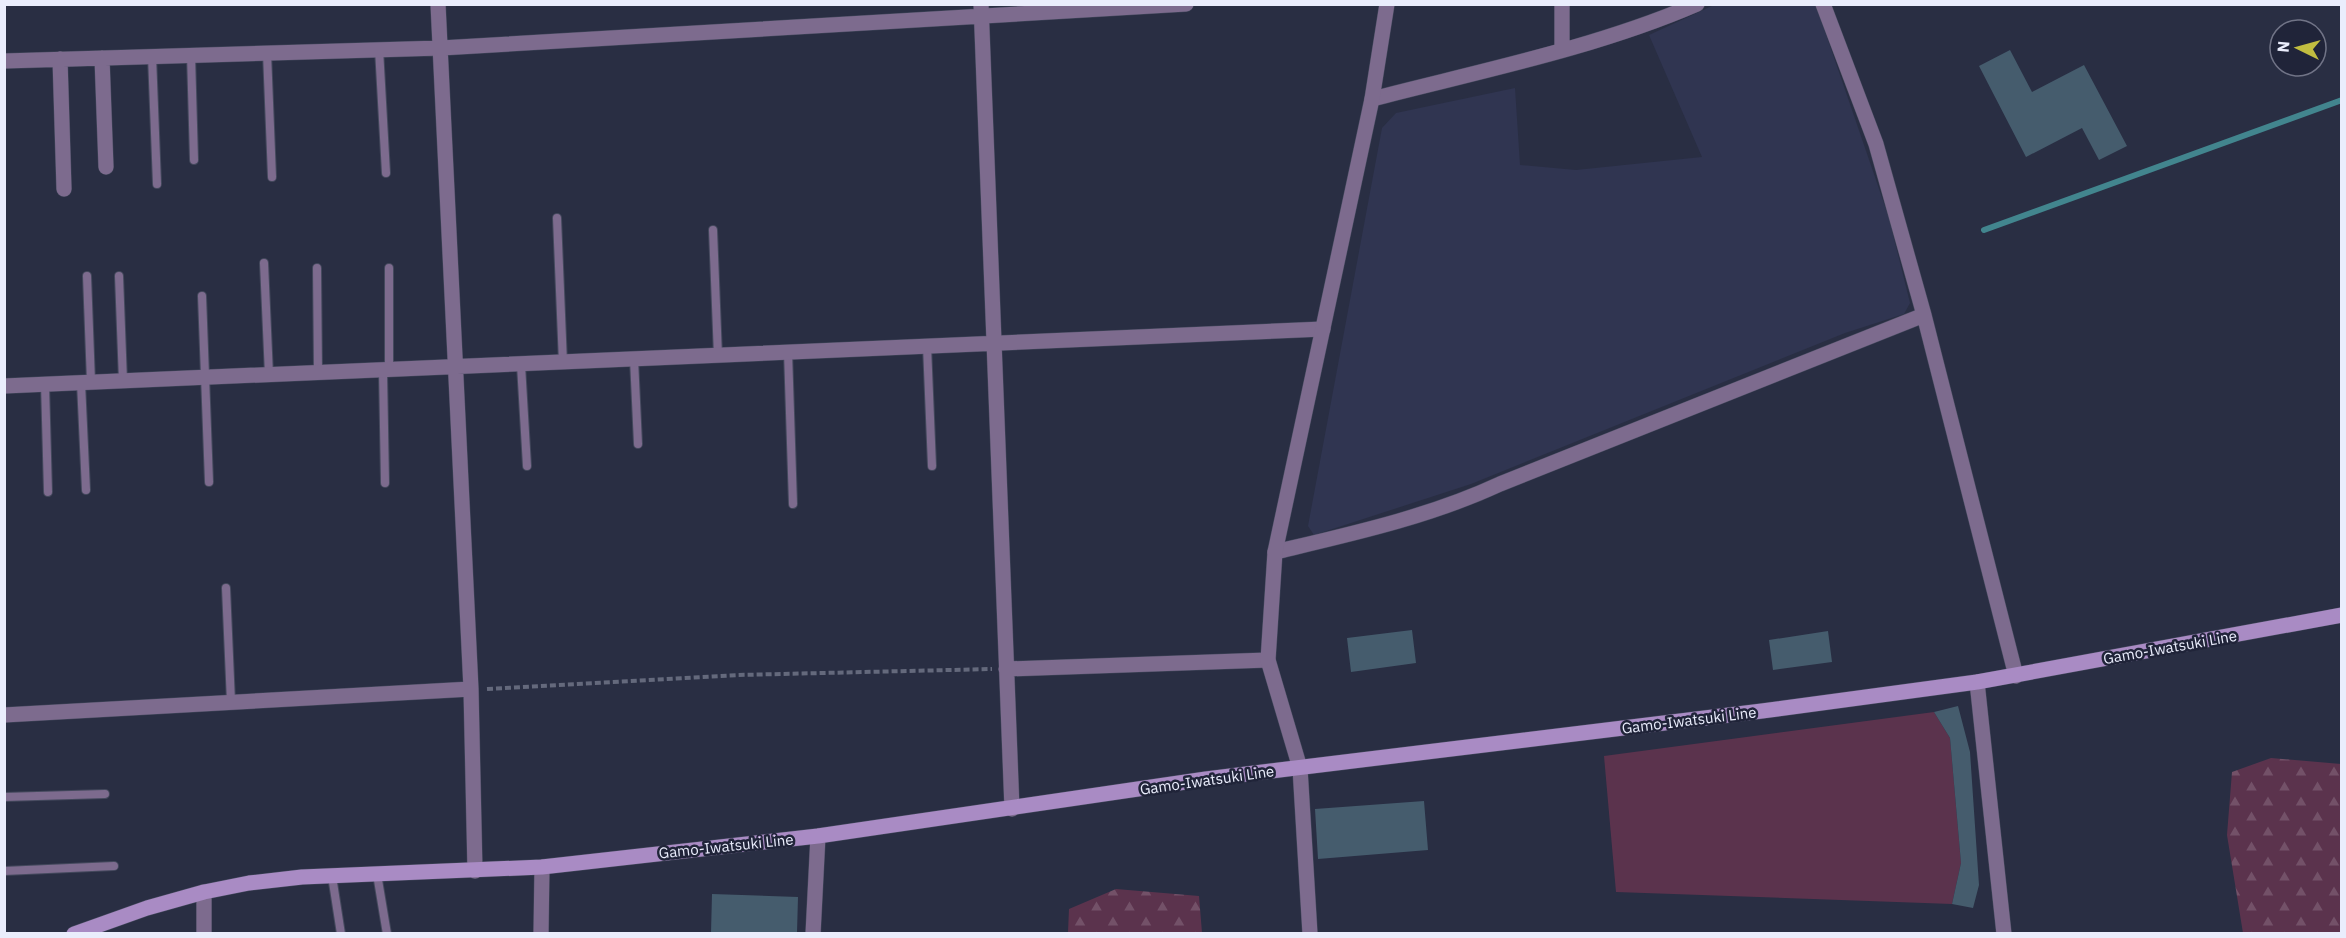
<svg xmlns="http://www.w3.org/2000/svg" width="2346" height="938" viewBox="0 0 2346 938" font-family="'IBM Plex Sans',sans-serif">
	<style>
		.built { fill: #303551 }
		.grass { fill: #5b334d }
		.forest { fill: url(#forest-firs) }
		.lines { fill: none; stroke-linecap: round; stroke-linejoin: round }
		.stream { stroke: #42858e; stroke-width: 6 }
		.building { fill: #455c6d }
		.service-casing { stroke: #44495d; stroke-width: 10 }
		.minor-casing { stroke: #44495d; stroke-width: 16 }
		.tertiary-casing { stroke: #44495d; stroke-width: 16 }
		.secondary-casing { stroke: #44495d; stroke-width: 16 }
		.path { stroke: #64697c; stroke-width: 4; stroke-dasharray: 6 3; stroke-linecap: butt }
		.service { stroke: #7d6b8e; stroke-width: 8 }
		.minor { stroke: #7d6b8e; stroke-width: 15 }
		.tertiary { stroke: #7d6b8e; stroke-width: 15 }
		.secondary { stroke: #a98bc4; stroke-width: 15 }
		.labels { text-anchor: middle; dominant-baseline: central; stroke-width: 5; stroke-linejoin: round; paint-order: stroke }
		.street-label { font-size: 15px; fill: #eaedfc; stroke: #202439 }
	</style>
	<defs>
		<pattern id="forest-firs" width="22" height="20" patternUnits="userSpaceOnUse" patternTransform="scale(1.5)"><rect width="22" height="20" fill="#5b334d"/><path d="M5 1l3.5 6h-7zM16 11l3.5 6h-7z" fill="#735168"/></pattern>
	</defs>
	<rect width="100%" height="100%" fill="#292e43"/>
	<path class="built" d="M1714 5H1816L1889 218 1910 303 1904 314 1845 333 1471 484 1314 535 1308 526 1382 128 1396 113 1515 88 1520 165 1576 170 1702 157 1649 35Z"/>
	<path class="grass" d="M1934 712 1950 738 1961 863 1952 904 1616 892 1604 756Z"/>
	<path class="forest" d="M2271 758 2341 764V933H2243L2227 835 2232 772Z
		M1116 889 1199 896 1202 933H1068L1069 909Z"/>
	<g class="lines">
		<path class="stream" d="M1984 230 2342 100"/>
	</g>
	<path class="building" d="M2010 50 2032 92 2084 65 2127 146 2099 160 2082 128 2026 157 1979 66Z
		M1412 630 1416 663 1351 672 1347 638Z
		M1828 631 1832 662 1773 670 1769 640Z
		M1958 706 1970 752 1979 885 1973 908 1952 904 1961 863 1950 738 1934 712Z
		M1424 801 1428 850 1318 859 1315 809Z
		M712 894 798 897 797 933H711Z"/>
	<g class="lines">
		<g class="service-casing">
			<path id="service" d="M379 49 386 173
				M267 53 272 177
				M191 55 194 160
				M152 56 157 184
				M557 218 563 363
				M713 230 718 356
				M264 263 269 375
				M317 268 318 373
				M87 276 91 382
				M119 276 123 381
				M202 296 209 482
				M927 346 932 466
				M788 352 793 504
				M634 359 638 444
				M521 365 527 466
				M383 371 385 483
				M389 371V268
				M81 383 86 490
				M45 384 48 492
				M226 588 231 702
				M4 797 105 794
				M4 871 114 866
				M377 874 387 934
				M332 876 341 934"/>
		</g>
		<g class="minor-casing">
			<path id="minor" d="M438 4 471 689 475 871
				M981 4 1012 809
				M1562 4V49
				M1823 4 1876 144 1924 315 2016 676
				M102 58 106 167
				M60 59 64 189
				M4 61 441 48 1186 4
				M1372 99C1480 71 1595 48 1697 4
				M4 386 1323 329
				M1275 552C1351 534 1429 517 1500 484L1924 315
				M1006 669 1268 660
				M4 715 471 689
				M1300 768 1310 934
				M204 934V892
				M813 934 818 836"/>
		</g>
		<g class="tertiary-casing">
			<path id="tertiary" d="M1977 682 2004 934
				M1300 768 1268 660 1275 552 1372 99 1387 4
				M541 934 542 867"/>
		</g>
		<g class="secondary-casing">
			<path id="secondary" d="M74 934 147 908 204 892 249 883 302 877 542 867 818 836 1206 779 1762 711 1977 682 2342 615"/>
		</g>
		<path class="path" d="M487 689 738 675 992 669"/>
		<use href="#service" class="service"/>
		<use href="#minor" class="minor"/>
		<use href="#tertiary" class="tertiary"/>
		<use href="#secondary" class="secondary"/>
	</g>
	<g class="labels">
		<g class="street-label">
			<text transform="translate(2170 647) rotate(-10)">Gamo-Iwatsuki Line</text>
			<text transform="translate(1689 720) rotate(-7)">Gamo-Iwatsuki Line</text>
			<text transform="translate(1207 780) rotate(-8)">Gamo-Iwatsuki Line</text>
			<text transform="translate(726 846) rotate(-6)">Gamo-Iwatsuki Line</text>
		</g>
	</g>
	<rect width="2346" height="938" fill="none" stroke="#eaedfc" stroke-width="12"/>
	<g transform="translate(2298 48) rotate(275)"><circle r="28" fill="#202439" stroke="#717487" stroke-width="1.5"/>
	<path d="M0-4.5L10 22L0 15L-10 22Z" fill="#c1bd40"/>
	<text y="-9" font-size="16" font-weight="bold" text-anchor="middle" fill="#eaedfc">N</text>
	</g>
</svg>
